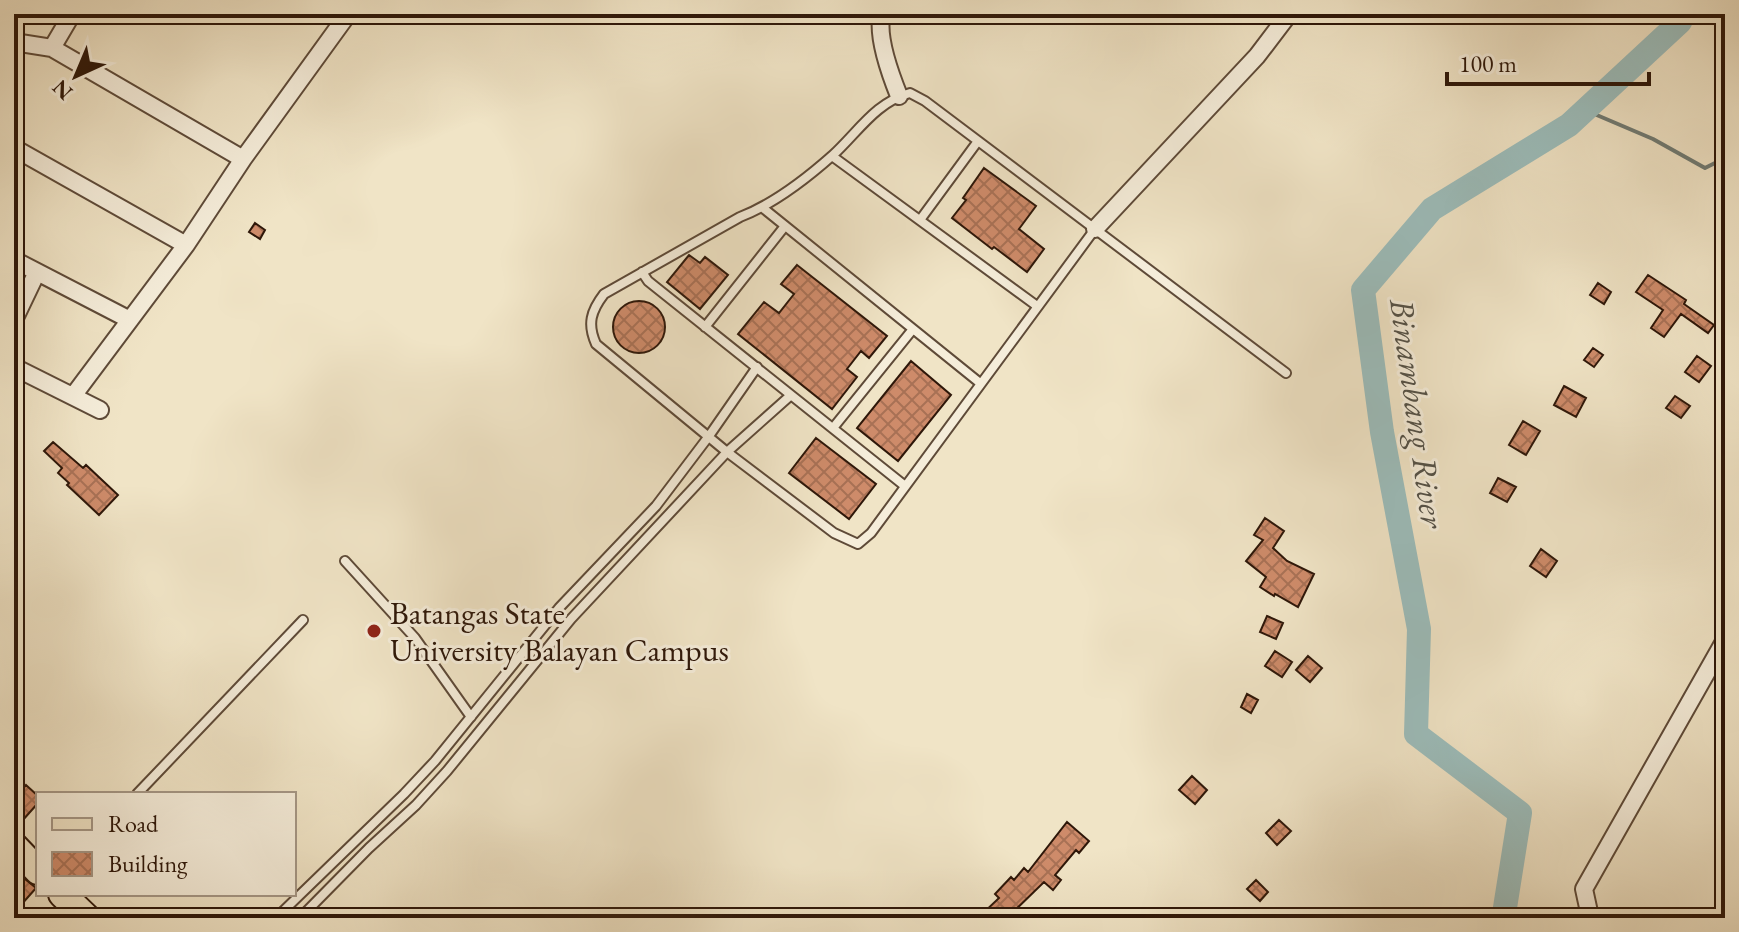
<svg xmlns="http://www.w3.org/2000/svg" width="1739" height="932" viewBox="0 0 1739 932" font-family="'EB Garamond',serif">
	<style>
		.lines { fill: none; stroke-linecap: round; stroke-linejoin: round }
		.stream { stroke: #707b74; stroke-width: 4 }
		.river { stroke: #9cbdbb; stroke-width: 24 }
		.building { fill: url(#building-cross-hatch); stroke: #2e1709; stroke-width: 2 }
		.service-casing { stroke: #5e4a38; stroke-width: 12 }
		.minor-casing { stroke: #5e4a38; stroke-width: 20 }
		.primary-casing { stroke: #2e1709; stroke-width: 30 }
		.service { stroke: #f5edda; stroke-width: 8 }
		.minor { stroke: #f5edda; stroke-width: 16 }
		.primary { stroke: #f0e4c6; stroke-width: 26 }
		.poi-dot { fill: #8f2418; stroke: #f5edda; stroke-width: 3 }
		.labels { text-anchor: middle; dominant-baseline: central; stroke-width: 6; stroke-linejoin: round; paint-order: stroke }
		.poi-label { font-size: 32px; fill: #2e1709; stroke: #f5edda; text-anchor: start }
		.water-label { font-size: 34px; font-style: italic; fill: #545147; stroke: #f5edda }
	</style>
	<defs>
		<pattern id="building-cross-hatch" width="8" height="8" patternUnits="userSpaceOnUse" patternTransform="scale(2)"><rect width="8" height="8" fill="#ce8b6a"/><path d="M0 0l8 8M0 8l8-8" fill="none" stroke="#a87155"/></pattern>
	</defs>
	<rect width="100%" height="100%" fill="#f0e4c6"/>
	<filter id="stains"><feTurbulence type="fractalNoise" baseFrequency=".0025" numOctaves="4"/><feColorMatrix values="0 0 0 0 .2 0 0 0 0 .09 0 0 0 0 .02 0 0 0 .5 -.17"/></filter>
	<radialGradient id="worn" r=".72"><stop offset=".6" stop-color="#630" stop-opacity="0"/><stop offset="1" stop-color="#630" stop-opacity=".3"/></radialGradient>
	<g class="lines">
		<path class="stream" d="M1585 110 1653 139 1705 168 1725 158"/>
		<path class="river" d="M1499 918 1504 914 1520 813 1416 734 1419 629 1382 432 1363 290 1432 209 1569 125 1680 22 1684 14"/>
	</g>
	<path class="building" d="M984 168 1036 206 1019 229 1044 249 1027 272 994 247 992 249 952 218 966 200 963 198Z
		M255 223 265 230 260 239 249 232Z
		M689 255 700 263 705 257 728 275 700 309 667 282Z
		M797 265 887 336 869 358 861 351 847 369 857 377 832 409 738 334 764 302 779 313 794 294 781 284Z
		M1648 275 1686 300 1684 304 1714 325 1708 333 1681 314 1664 337 1651 328 1663 310 1636 292Z
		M1598 283 1611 292 1604 304 1590 295Z
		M613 327a26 26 0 1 1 52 0a26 26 0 1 1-52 0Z
		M1593 348 1603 355 1594 367 1584 360Z
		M1697 356 1711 366 1699 382 1685 372Z
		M911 361 951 395 898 461 857 428Z
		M1564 386 1586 398 1576 417 1554 405Z
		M1675 396 1690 406 1681 418 1666 408Z
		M1523 421 1540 431 1526 455 1509 445Z
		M816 438 876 484 849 519 789 473Z
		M53 442 83 468 86 465 118 495 99 515 67 485 69 483 58 473 62 468 44 451Z
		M1498 478 1516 487 1507 502 1490 493Z
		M1265 518 1284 531 1273 548 1287 561 1314 574 1298 607 1275 594 1274 596 1260 587 1266 577 1246 561 1263 540 1254 535Z
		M1541 549 1557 561 1546 577 1530 566Z
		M1267 616 1283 623 1276 639 1260 632Z
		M1275 651 1292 662 1282 677 1265 666Z
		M1308 656 1322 668 1310 682 1296 670Z
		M1247 694 1258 700 1251 713 1241 707Z
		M1192 776 1207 790 1195 804 1179 790Z
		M26 785 38 796V803L14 830V798Z
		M1279 820 1291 831 1277 845 1266 833Z
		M1067 822 1089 841 1079 853 1076 850 1055 875 1061 880 1053 890 1044 882 1007 918H978L999 898 995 894 1011 877 1014 880 1024 868 1028 872Z
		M14 870 36 888 21 905 14 898Z
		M1256 880 1268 892 1260 901 1247 889Z"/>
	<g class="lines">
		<g class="service-casing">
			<path id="service" d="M832 156 1037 306
				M763 208 980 383
				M920 220 978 141
				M1095 229 871 533 858 544 834 533 727 452 596 344C587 324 591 311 604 294L740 217C774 204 806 179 833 155 858 132 876 102 910 93L925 101 1286 373
				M642 272 648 281 905 486
				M705 327 785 226
				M833 428 913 329
				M345 561 415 638 471 717
				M137 794 303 620
				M276 918 404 794 435 761 559 608 656 506 709 436 757 367
				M300 918 369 848 416 805 447 771 571 619 727 452 791 395"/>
		</g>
		<g class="minor-casing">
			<path id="minor" d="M882 14C876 35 891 76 899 96
				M14 42 52 48 243 159
				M52 48 72 14
				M14 148 186 245
				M1095 229 1257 56 1289 14
				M14 260 130 320
				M14 320 37 272
				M14 367 100 410
				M73 396 186 245 243 159 348 14
				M1594 918 1589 912 1584 889 1725 640"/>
		</g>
		<g class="primary-casing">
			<path id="primary" d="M14 846 38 871
				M62 894 87 918"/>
		</g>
		<use href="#service" class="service"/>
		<use href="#minor" class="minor"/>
		<use href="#primary" class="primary"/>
	</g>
	<circle class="poi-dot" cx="374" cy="631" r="8"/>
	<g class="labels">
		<g class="poi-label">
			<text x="390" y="613">Batangas State<tspan x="390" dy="37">University Balayan Campus</tspan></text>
		</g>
		<g class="water-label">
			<text transform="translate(1418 413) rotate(82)">Binambang River</text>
		</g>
	</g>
	<rect width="1739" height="932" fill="none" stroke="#f0e4c6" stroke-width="48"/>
	<rect x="16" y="16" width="1707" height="900" fill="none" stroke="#2e1709" stroke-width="4"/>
	<rect x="24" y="24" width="1691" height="884" fill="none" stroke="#2e1709" stroke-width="2"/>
	<rect x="36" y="792" width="260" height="104" fill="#f5edda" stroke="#a59786" stroke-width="2"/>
	<rect x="52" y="818" width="40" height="12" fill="#f0e4c6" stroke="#a59786" stroke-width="2"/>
	<text x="108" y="832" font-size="24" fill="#2e1709">Road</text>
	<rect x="52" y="852" width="40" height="24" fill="url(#building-cross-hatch)" stroke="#a59786" stroke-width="2"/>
	<text x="108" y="872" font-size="24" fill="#2e1709">Building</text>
	<g transform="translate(76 76) rotate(224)" stroke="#f5edda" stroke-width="6" paint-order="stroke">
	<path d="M0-6L14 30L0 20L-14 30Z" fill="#2e1709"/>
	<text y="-12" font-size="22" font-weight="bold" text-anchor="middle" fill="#2e1709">N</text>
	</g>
	<path d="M1447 72v12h202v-12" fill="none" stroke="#2e1709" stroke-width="4"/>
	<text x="1459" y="72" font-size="24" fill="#2e1709" stroke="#f5edda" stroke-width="6" paint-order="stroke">100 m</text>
	<rect width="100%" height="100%" filter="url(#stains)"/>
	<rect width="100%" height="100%" fill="url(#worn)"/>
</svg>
